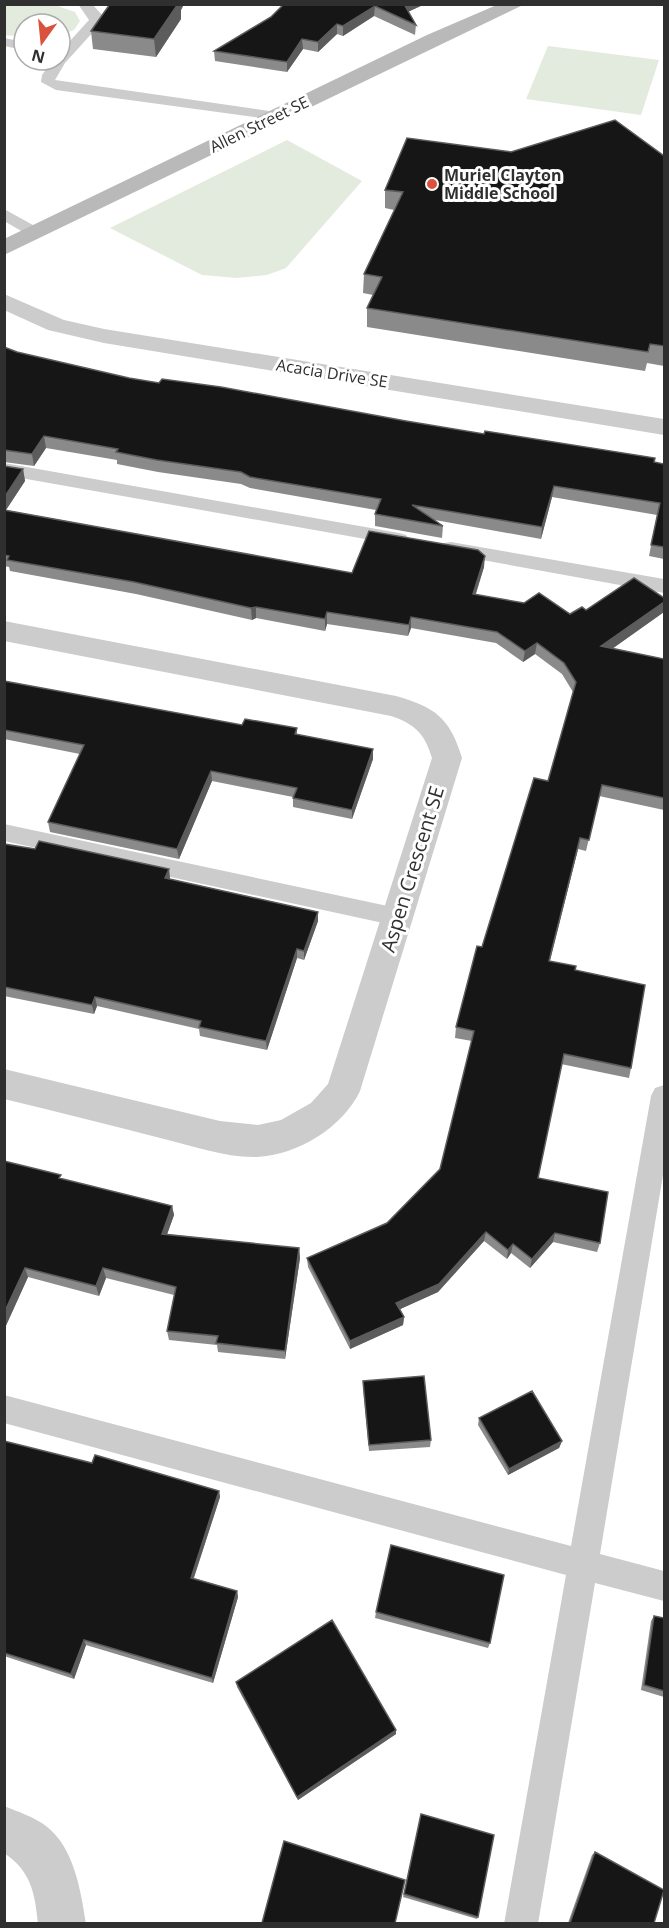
<svg xmlns="http://www.w3.org/2000/svg" width="669" height="1928" viewBox="0 0 669 1928" font-family="'Open Sans',sans-serif">
	<style>
		.green { fill: #e2ebde }
		.lines { fill: none; stroke-linecap: round; stroke-linejoin: round }
		.lane { fill: #ccc; fill-rule: evenodd }
		.street { fill: #ccc; fill-rule: evenodd }
		.secondary { fill: #b9b9b9; fill-rule: evenodd }
		.wall { fill: #8a8a8a }
		.shaded-wall { fill: #5c5c5c }
		.building { fill: #161616; stroke: #5c5c5c; stroke-width: 1.5 }
		.poi-dot { fill: #da523d; stroke: #fff; stroke-width: 2 }
		.labels { text-anchor: middle; dominant-baseline: central; stroke-width: 6; stroke-linejoin: round; paint-order: stroke }
		.far-street-label { font-size: 16px; fill: #2f2f2f; stroke: #fff }
		.far-poi-label { font-size: 16px; font-weight: bold; fill: #2f2f2f; stroke: #fff; text-anchor: start }
		.street-label { font-size: 20px; fill: #2f2f2f; stroke: #fff }
	</style>
	<rect width="100%" height="100%" fill="#fff"/>
	<path class="green" d="M5 4 55 5 75 12 80 21 74 30 60 35V24H24V37L5 35Z
		M548 46 659 60 641 115 526 99Z
		M287 140 362 181 286 268 267 275 237 278 202 275 110 228Z"/>
	<g class="lines">
		<path class="lane" d="M78 4H92L103 16V21L65 63 55 80 276 112 283 116 276 120 56 90 41 82 42 75 53 60H60V52L89 20Z
			M4 38 24 42V50L4 46Z
			M4 209 42 230 44 233 42 236H30L4 221Z
			M4 463 399 533 406 535 409 539 406 543 399 545 4 475Z
			M451 542 664 579V593L444 553 441 548 444 543Z
			M4 824 397 908 405 910 409 917 405 924 397 926 4 841Z
			M664 1085V1169L600 1554 664 1571V1601L595 1583 538 1924H504L566 1575 4 1423V1395L571 1546 651 1096 655 1088Z"/>
		<path class="street" d="M4 294 64 320 104 329 664 419V435L104 343 48 330 4 310Z
			M4 621 396 696C435 707 450 718 462 758L360 1091C343 1127 298 1155 257 1157 226 1158 194 1146 164 1139 111 1125 58 1112 4 1099V1069L220 1121 258 1125 281 1120 311 1103 328 1084 432 758C425 734 415 724 391 716L4 641Z
			M4 1806C19 1812 34 1817 46 1826 74 1847 81 1891 86 1924H38C35 1893 31 1871 4 1853Z"/>
		<path class="secondary" d="M499 4H525L4 255V239L427 35Z"/>
	</g>
	<path class="wall" d="M110 4H184L181 10V19L156 57 93 49 91 31Z
		M284 4H425L408 12 416 25 415 35 374 16 343 36 337 34 318 52 303 49 287 72 215 61 214 51 271 17Z
		M511 152 664 156V366L647 363 645 371 367 327V308L373 295 363 293 364 274 394 210 385 208V190Z
		M4 347 17 352 129 378 406 421 664 464V559L649 556 657 515 552 497 541 539 435 520 443 526 442 538 375 526V514L376 510 250 488 241 484 158 472 117 464V460L46 448 34 466 4 462Z
		M4 466 23 469 25 481 6 510 352 573 484 567 476 594 570 614 586 610 664 598V612L612 649 664 659V810L599 796 586 851 578 849 550 961 575 970 631 1068 629 1078 561 1064 538 1178 600 1243 597 1252 553 1242 530 1268 511 1253 507 1259 484 1241 438 1292 400 1309 404 1317 403 1325 350 1349 308 1267 307 1258 387 1223 440 1169 472 1041 455 1038 456 1027 482 947 548 781 573 692 562 674 535 654 523 662 496 643 411 628 408 636 327 624 325 631 256 618 252 620 136 594 10 571 9 567 4 566Z
		M4 681 242 725 297 728V735L373 749V759L352 819 293 807V797L212 781 179 859 50 832 48 822 80 754 4 739Z
		M4 844 169 869 170 879 318 912V921L304 960 297 958 267 1050 200 1036 199 1029 97 1006 94 1014 4 996Z
		M4 1161 62 1179 172 1206 174 1215 167 1234 299 1248 300 1258 285 1359 218 1352 217 1345 169 1340 167 1331 174 1295 106 1278 99 1296 28 1277 4 1330Z
		M363 1381 431 1440 430 1447 369 1451 363 1388Z
		M479 1418 562 1441 559 1448 508 1475 478 1425Z
		M4 1441 92 1463 219 1491 220 1497 194 1578 237 1591 238 1597 213 1683 86 1645 74 1679 4 1656Z
		M376 1612 490 1643 488 1648 375 1618Z
		M654 1616 664 1618V1697L641 1690 651 1621Z
		M236 1682 396 1730V1734L298 1800 237 1687Z
		M421 1814 478 1917 477 1919 403 1897Z
		M595 1852 654 1923H568L592 1855Z"/>
	<path class="shaded-wall" d="M173 4H184L181 10V19L156 57 154 39Z
		M404 4H425L403 14Z
		M375 6 374 16 343 36V26Z
		M337 24V34L318 52V42Z
		M302 39 303 49 287 72V62Z
		M44 436 46 448 34 466 32 454Z
		M23 469 25 481 4 513V498Z
		M554 486 552 497 541 539 542 527Z
		M485 556 484 567 472 605 473 594Z
		M664 602V612L599 658 601 646Z
		M256 607V618L252 620 251 608Z
		M327 612V624L325 631V619Z
		M411 617V628L408 636 409 625Z
		M537 643 535 654 523 662 525 651Z
		M373 749V759L352 819V810Z
		M211 771 212 781 179 859 177 849Z
		M580 838 578 849 547 971 549 961Z
		M169 869 170 879 165 878Z
		M318 912V921L304 960V951Z
		M297 949V958L267 1050 266 1041Z
		M95 997 97 1006 94 1014 92 1005Z
		M172 1206 174 1215 164 1243 162 1234Z
		M486 1232 484 1241 438 1292 396 1311V1303Z
		M555 1233 553 1242 530 1268 532 1259Z
		M513 1244 511 1253 507 1259 508 1250Z
		M299 1248 300 1258 285 1359V1351Z
		M25 1268 28 1277 4 1330V1313Z
		M103 1268 106 1278 99 1296 96 1286Z
		M404 1317 403 1325 350 1349V1341Z
		M562 1441 559 1448 508 1475 509 1469Z
		M219 1491 220 1497 192 1583 191 1578Z
		M237 1591 238 1597 213 1683 212 1678Z
		M84 1640 86 1645 74 1679 71 1674Z
		M396 1730V1734L298 1800 297 1797Z"/>
	<path class="building" d="M110 4H178L154 39 91 31Z
		M284 4H404L416 25 375 6 343 26 337 24 318 42 302 39 287 62 214 51 271 17Z
		M615 120 664 156V346L650 344 648 352 367 308 382 277 364 274 403 192 385 190 407 138 511 152Z
		M4 347 17 352 129 378 159 383 162 379 221 387 406 421 484 434 485 431 655 458 654 462 664 464V547L651 545 660 503 554 486 542 527 412 505 443 526 375 514 381 499 250 477 241 472 157 460 116 452 118 449 44 436 32 454 4 450Z
		M4 466 23 469 4 498Z
		M4 510 352 573 369 531 478 550 485 556 473 594 524 603 539 593 570 614 582 607 586 610 634 578 664 598V602L601 646 664 659V798L602 785 589 840 580 838 549 961 576 966 575 970 645 985 631 1068 564 1054 538 1178 608 1192 600 1243 555 1233 532 1259 513 1244 508 1250 486 1232 439 1284 396 1303 404 1317 350 1341 307 1258 387 1223 440 1169 474 1031 456 1027 477 946 482 947 534 778 548 781 576 682 564 663 537 643 525 651 497 632 411 617 409 625 327 612 325 619 256 607 251 608 134 582 7 560 9 556 4 555Z
		M4 681 242 725 245 719 297 728 295 734 373 749 352 810 293 798 297 788 211 771 177 849 48 822 84 745 4 730Z
		M39 841 169 869 165 878 318 912 304 951 297 949 266 1041 199 1027 201 1021 95 997 92 1005 4 987V844L35 849Z
		M4 1161 61 1175 59 1178 172 1206 162 1234 299 1248 285 1351 216 1343 218 1336 167 1331 176 1287 103 1268 96 1286 25 1268 4 1313Z
		M424 1376 431 1440 369 1445 363 1381Z
		M532 1391 562 1441 509 1469 479 1418Z
		M4 1441 92 1463 95 1455 219 1491 191 1578 237 1591 212 1678 84 1640 71 1674 4 1653Z
		M391 1545 504 1575 490 1643 376 1612Z
		M654 1616 664 1618V1691L644 1685Z
		M332 1620 396 1730 297 1797 236 1682Z
		M421 1814 494 1835 478 1917 404 1894Z
		M284 1841 405 1880 395 1923H262Z
		M595 1852 664 1890 654 1923H570Z"/>
	<circle class="poi-dot" cx="432" cy="184" r="6"/>
	<g class="labels">
		<g class="far-street-label">
			<text transform="translate(259 124) rotate(-26)">Allen Street SE</text>
			<text transform="translate(332 373) rotate(9)">Acacia Drive SE</text>
		</g>
		<g class="far-poi-label">
			<text x="444" y="175">Muriel Clayton<tspan x="444" dy="18">Middle School</tspan></text>
		</g>
		<g class="street-label">
			<text transform="translate(412 869) rotate(-73)">Aspen Crescent SE</text>
		</g>
	</g>
	<rect width="669" height="1928" fill="none" stroke="#2f2f2f" stroke-width="12"/>
	<g transform="translate(42 42) rotate(195)"><circle r="28" fill="#ffffff" stroke="#acacac" stroke-width="1.5"/>
	<path d="M0-4.5L10 22L0 15L-10 22Z" fill="#da523d"/>
	<text y="-9" font-size="16" font-weight="bold" text-anchor="middle" fill="#2f2f2f">N</text>
	</g>
</svg>
